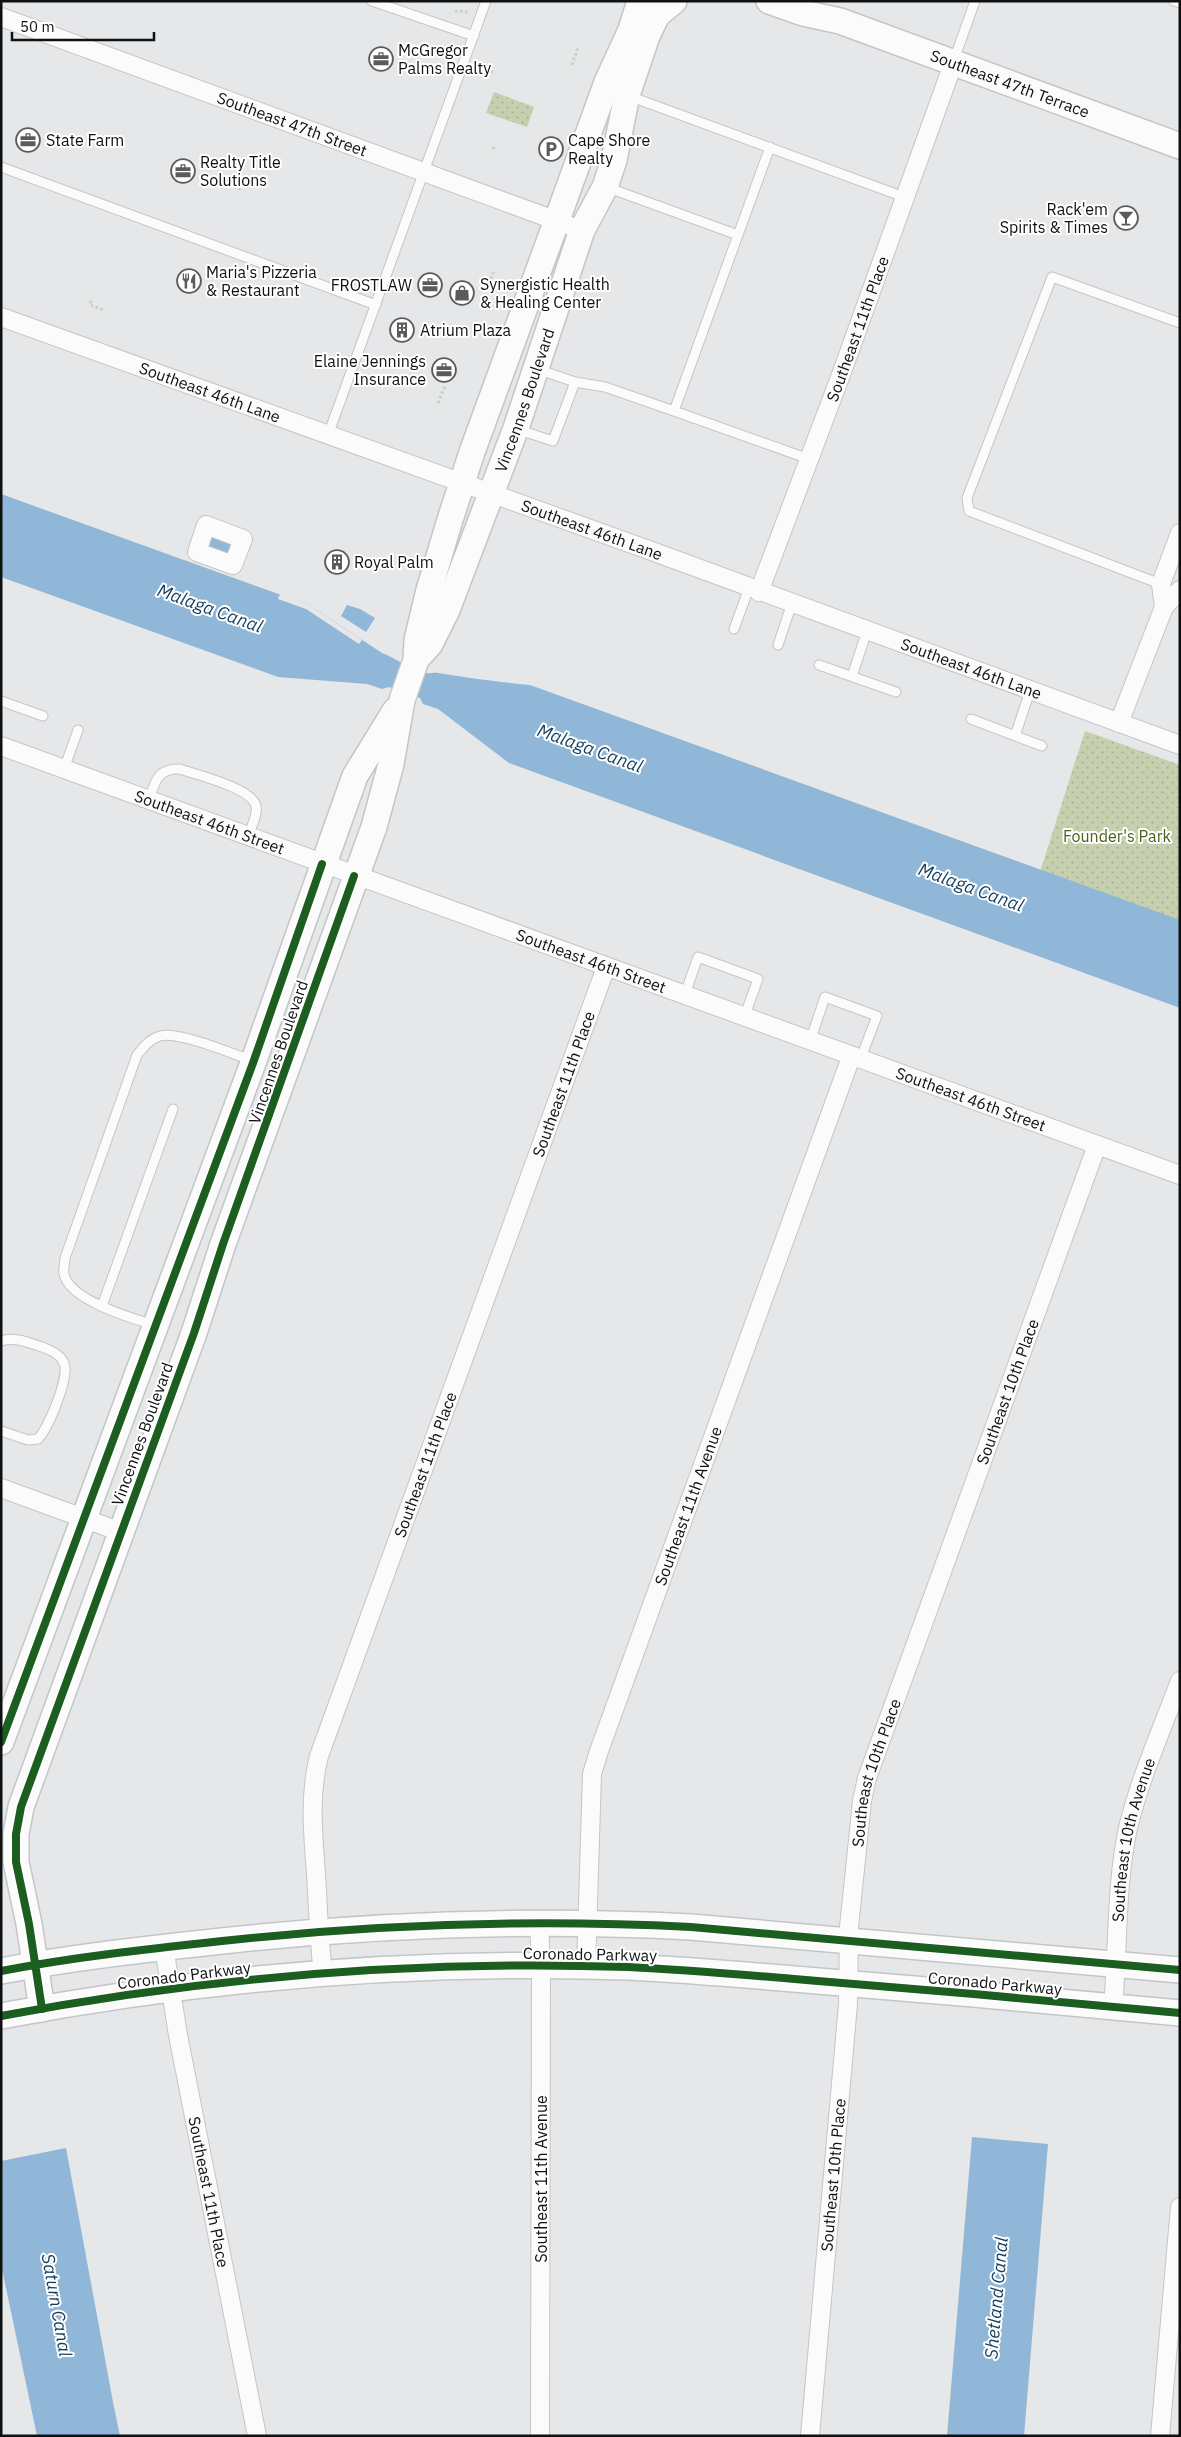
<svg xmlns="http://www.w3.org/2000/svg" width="1181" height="2437" viewBox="0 0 1181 2437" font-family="'IBM Plex Sans',sans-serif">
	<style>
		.park { fill: url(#park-dots) }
		.water { fill: #90b7d7 }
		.pier { fill: #e5e7e9 }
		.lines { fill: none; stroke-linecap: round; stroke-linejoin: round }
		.lane-casing { stroke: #c4c5c7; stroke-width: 11 }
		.street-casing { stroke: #c4c5c7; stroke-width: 20 }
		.secondary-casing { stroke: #c4c5c7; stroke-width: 28 }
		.path { stroke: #cbcccc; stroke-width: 3; stroke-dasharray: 2.5 2.5; stroke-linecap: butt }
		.lane { stroke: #fbfbfc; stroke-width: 9 }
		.street { stroke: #fbfbfc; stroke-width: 18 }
		.secondary { stroke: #fbfbfc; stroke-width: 25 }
		.cycleway-casing { stroke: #fff; stroke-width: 11 }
		.cycleway { stroke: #1b5e20; stroke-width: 8 }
		.labels { text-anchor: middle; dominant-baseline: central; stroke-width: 4; stroke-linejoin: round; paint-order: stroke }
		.poi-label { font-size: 16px; fill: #0f1011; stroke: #fff; text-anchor: start }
		.street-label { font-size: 16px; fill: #0f1011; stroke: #fff }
		.park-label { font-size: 16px; fill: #4f5f1c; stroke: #fff }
		.water-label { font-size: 18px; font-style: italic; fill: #133f5d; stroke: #fff }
	</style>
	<defs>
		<pattern id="park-dots" width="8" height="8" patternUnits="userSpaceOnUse" patternTransform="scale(1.25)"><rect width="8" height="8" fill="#c6d0af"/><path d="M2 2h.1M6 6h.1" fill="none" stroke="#a9b296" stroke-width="1.8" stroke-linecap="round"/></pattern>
	</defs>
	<rect width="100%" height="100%" fill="#e5e7e9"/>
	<path class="park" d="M494 92 534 107 527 127 486 113Z
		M1085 731 1180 765V925L1039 875Z"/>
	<path class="water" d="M1 494 309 605 382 653C397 658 409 671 427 673 430 674 434 672 438 673 468 678 499 682 530 685L1180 920V1008L509 763 438 709 423 704 420 698 389 687 382 689 367 684 278 677 1 577Z
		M208 532 235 542 229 557 203 547Z
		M347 605 360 609 375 618 366 632 341 616Z
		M972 2137 1048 2144 1024 2436H947Z
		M66 2148 113 2402 120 2436H37L1 2264V2161Z"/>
	<path class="pier" d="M280 594 309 605 362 640 359 644 306 609 278 599Z"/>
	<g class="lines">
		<g class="lane-casing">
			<path id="lane" d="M372 1 474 36
				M1174 1 1180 3
				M954 60 975 1
				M629 96 904 197
				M770 147 674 411 809 459
				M1 167 376 305
				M606 187 738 235
				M537 369 575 382 605 387 674 411
				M516 429 553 441 575 382
				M328 435 486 1
				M1163 585 969 511 967 498 1052 277 1180 323
				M734 629 749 588
				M778 645 792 603
				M819 665 896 692
				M852 676 867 631
				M1 701 43 716
				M971 719 1042 746
				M1015 736 1030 691
				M64 769 78 730
				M149 800C155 781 158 768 180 769 197 775 252 788 256 806 258 815 251 827 248 836
				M685 994 698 957 758 979 745 1015
				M810 1041 825 997 877 1016 860 1060
				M102 1306 173 1109
				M154 1325C131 1318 69 1300 64 1274 63 1269 65 1263 65 1258L137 1055C144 1047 149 1039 160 1036 179 1031 233 1054 253 1061
				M1 1341C12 1337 25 1341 36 1345 46 1348 60 1353 64 1363 70 1377 48 1429 38 1439L28 1440 1 1431"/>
		</g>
		<g class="street-casing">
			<g id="street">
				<path id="s1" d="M1 17 568 225"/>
				<path id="s2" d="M1 317 657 553 1180 745"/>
				<path d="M206 525 243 539 233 565 197 552Z"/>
				<path id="s3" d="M759 592 842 372 953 64"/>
				<path d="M1164 607 1161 584 1180 533"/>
				<path d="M1119 723 1164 607 1180 590"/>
				<path id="s4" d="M1 746 1180 1175"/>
				<path d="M1 1488 121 1532"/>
				<path d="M539 1923 541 1967 540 2436"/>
				<path id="s5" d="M164 1947 178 2035 257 2436"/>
				<path id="s6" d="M586 1967 592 1774 599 1751 851 1057"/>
				<path id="s7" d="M323 1974C319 1940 318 1908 316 1874 313 1834 309 1796 319 1756L606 967"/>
				<path id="s8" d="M1113 2007C1118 1951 1116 1882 1128 1828 1140 1778 1162 1729 1180 1681"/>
				<path id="s9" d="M810 2436 848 2004 849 1927 862 1801 867 1778 1097 1145"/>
				<path d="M1160 2436 1180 2207"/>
			</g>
		</g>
		<g class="secondary-casing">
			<g id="secondary">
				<path id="s10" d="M769 1 803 13 840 21 1180 146"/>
				<path id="s11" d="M419 656 430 644 447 610 516 428 582 230 605 187 614 160 627 95 647 36 657 15 674 1"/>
				<path d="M1 1742 253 1063 355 776 395 711"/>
				<path d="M1 1971C74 1957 148 1949 222 1941 378 1924 534 1919 691 1927L1180 1970"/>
				<path d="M42 2009 29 1924 16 1862V1834L21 1807 194 1333 223 1244 374 827 391 764 402 700 416 660 417 640 429 590 449 523 472 452 557 220 607 82 631 30 640 1"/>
				<path d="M1 2016C207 1977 419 1960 628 1967 688 1970 747 1975 806 1980 931 1990 1055 2001 1180 2013"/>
			</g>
		</g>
		<path class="path" d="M455 11 469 12
			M572 65 578 47
			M481 68 495 73
			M493 149 494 147
			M229 185 243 190
			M487 288 494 271
			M91 301 90 305 104 310
			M438 403 445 386"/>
		<use href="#lane" class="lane"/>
		<use href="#street" class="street"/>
		<use href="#secondary" class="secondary"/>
		<g class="cycleway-casing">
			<path id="cycleway" d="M1 1742 253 1063 322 864
				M1 1971C74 1957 148 1949 222 1941 378 1924 534 1919 691 1927L1180 1970
				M42 2009 29 1924 16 1862V1834L21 1807 194 1333 223 1244 354 876
				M1 2016C207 1977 419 1960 628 1967 688 1970 747 1975 806 1980 931 1990 1055 2001 1180 2013"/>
		</g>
		<use href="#cycleway" class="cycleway"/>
	</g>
	<defs>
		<g id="office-ring" transform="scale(1.25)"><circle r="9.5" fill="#fff" stroke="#5a5b5d" stroke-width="1.5"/><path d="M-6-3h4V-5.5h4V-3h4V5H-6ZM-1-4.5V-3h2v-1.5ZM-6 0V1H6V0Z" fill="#5a5b5d"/></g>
		<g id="parking-ring" transform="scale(1.25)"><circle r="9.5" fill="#fff" stroke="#5a5b5d" stroke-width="1.5"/><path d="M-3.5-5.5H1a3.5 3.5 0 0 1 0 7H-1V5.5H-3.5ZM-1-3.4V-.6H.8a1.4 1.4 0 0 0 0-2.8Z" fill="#5a5b5d"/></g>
		<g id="bar-ring" transform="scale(1.25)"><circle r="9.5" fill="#fff" stroke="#5a5b5d" stroke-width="1.5"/><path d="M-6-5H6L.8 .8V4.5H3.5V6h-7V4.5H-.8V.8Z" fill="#5a5b5d"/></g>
		<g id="restaurant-ring" transform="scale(1.25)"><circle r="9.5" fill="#fff" stroke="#5a5b5d" stroke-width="1.5"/><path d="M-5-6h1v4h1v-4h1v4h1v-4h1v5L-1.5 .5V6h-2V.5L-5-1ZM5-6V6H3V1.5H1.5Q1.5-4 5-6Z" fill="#5a5b5d"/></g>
		<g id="shop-ring" transform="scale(1.25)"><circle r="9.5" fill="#fff" stroke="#5a5b5d" stroke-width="1.5"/><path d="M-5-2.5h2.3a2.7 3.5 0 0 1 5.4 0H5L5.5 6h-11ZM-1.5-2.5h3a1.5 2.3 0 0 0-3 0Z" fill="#5a5b5d"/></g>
		<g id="building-ring" transform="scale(1.25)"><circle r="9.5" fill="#fff" stroke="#5a5b5d" stroke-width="1.5"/><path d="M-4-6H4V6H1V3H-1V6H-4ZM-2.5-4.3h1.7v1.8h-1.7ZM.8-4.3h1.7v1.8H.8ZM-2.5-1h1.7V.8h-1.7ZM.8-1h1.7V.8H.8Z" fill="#5a5b5d"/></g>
	</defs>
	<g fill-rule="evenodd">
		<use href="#office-ring" x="381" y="59"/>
		<use href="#office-ring" x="28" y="140"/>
		<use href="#parking-ring" x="551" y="149"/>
		<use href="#office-ring" x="183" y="171"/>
		<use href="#bar-ring" x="1126" y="218"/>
		<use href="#restaurant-ring" x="189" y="281"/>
		<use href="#office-ring" x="430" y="285"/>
		<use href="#shop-ring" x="462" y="293"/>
		<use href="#building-ring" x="402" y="330"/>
		<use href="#office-ring" x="444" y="370"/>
		<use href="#building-ring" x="337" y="562"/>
	</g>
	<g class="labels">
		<g class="poi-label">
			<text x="398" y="50">McGregor<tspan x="398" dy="18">Palms Realty</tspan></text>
			<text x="46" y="140">State Farm</text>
			<text x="568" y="140">Cape Shore<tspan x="568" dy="18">Realty</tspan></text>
			<text x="200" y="162">Realty Title<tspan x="200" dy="18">Solutions</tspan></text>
			<text x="1108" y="209" text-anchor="end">Rack'em<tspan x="1108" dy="18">Spirits &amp; Times</tspan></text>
			<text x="206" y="272">Maria's Pizzeria<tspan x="206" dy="18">&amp; Restaurant</tspan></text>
			<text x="480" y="284">Synergistic Health<tspan x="480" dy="18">&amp; Healing Center</tspan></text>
			<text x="412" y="285" text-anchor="end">FROSTLAW</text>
			<text x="420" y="330">Atrium Plaza</text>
			<text x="426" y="361" text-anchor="end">Elaine Jennings<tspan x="426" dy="18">Insurance</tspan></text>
			<text x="354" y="562">Royal Palm</text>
		</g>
		<g class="street-label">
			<text stroke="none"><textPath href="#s10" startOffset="255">Southeast 47th Terrace</textPath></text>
			<text stroke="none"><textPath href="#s1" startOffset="310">Southeast 47th Street</textPath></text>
			<text stroke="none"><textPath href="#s3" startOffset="281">Southeast 11th Place</textPath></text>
			<text stroke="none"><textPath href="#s2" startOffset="222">Southeast 46th Lane</textPath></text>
			<text stroke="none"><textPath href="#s11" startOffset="278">Vincennes Boulevard</textPath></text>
			<text stroke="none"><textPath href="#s2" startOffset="628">Southeast 46th Lane</textPath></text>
			<text stroke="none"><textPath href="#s2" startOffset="1032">Southeast 46th Lane</textPath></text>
			<text stroke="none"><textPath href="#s4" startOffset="222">Southeast 46th Street</textPath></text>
			<text stroke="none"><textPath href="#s4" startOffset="628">Southeast 46th Street</textPath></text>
			<text transform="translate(278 1052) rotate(-71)">Vincennes Boulevard</text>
			<text stroke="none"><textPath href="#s7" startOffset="934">Southeast 11th Place</textPath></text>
			<text stroke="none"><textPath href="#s4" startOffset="1032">Southeast 46th Street</textPath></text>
			<text stroke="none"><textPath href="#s9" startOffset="1072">Southeast 10th Place</textPath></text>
			<text transform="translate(142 1434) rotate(-70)">Vincennes Boulevard</text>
			<text stroke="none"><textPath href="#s7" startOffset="529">Southeast 11th Place</textPath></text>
			<text stroke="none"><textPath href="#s6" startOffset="478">Southeast 11th Avenue</textPath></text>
			<text stroke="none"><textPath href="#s9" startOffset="668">Southeast 10th Place</textPath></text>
			<text stroke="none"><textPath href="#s8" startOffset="169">Southeast 10th Avenue</textPath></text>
			<text transform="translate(590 1954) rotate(1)">Coronado Parkway</text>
			<text transform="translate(184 1975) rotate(-7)">Coronado Parkway</text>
			<text transform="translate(995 1983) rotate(5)">Coronado Parkway</text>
			<text stroke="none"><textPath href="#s9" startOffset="262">Southeast 10th Place</textPath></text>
			<text transform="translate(541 2179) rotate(-90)">Southeast 11th Avenue</text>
			<text stroke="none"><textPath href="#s5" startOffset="249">Southeast 11th Place</textPath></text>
		</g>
		<g class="park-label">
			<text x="1117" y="836">Founder's Park</text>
		</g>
		<g class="water-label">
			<text transform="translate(210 608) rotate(20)">Malaga Canal</text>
			<text transform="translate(590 748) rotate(20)">Malaga Canal</text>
			<text transform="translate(971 887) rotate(20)">Malaga Canal</text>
			<text transform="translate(996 2298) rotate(-85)">Shetland Canal</text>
			<text transform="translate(57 2305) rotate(80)">Saturn Canal</text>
		</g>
	</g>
	<rect width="1181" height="2437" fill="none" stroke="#0f1011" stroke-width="5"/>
	<path d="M12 32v8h142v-8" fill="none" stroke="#0f1011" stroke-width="2.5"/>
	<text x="20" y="32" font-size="15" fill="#0f1011" stroke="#ffffff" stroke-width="4" paint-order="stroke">50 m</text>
</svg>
